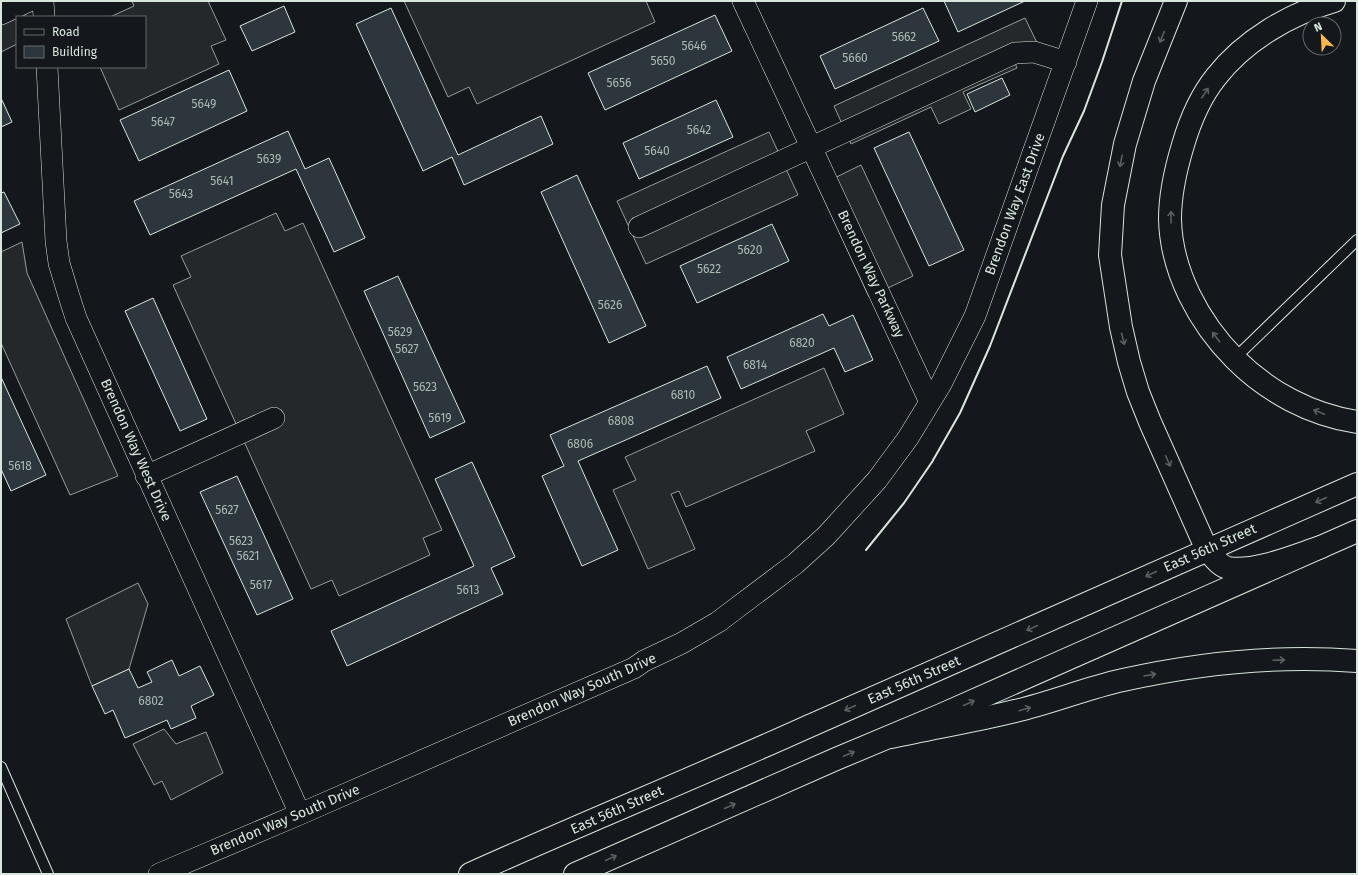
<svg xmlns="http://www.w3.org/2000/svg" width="1358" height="875" viewBox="0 0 1358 875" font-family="'Fira Sans',sans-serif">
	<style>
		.parking { fill: #24282b; stroke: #939e99 }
		.building { fill: #2c363c; stroke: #d8e6dc }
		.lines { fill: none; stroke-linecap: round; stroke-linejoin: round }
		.lane-casing { stroke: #d8e6dc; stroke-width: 12 }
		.street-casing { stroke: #d8e6dc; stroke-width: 22 }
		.primary-casing { stroke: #d8e6dc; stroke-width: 24 }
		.highway-casing { stroke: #d8e6dc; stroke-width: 24 }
		.lane { stroke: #14181c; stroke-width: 10 }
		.street { stroke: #14181c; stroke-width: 21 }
		.primary { stroke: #14181c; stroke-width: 22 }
		.highway { stroke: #14181c; stroke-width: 22 }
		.wall { stroke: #d8e6dc; stroke-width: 2 }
		.oneway { stroke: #59605f }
		.labels { text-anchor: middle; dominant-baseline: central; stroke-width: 3; stroke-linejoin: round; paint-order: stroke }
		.number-label { font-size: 12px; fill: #adbab4 }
		.street-label { font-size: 14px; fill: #d8e6dc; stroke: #14181c }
	</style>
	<rect width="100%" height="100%" fill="#14181c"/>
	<path class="parking" d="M1 1H25V17H17V44L1 52Z
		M132 1H208L226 40 211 46 219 64 119 110 100 67H145V17H110L134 6Z
		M404 1H646L655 22 477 104 469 87 448 97Z
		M1025 18 1040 49 1014 61 1017 68 963 92 971 109 939 124 931 107 851 144 834 106Z
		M769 132 798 195 646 264 617 201Z
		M861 165 913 276 869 297 818 186Z
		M276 213 285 231 303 223 442 530 423 538 430 555 339 596 332 580 311 589 173 285 191 277 181 256Z
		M22 242 27 273 118 476 70 495 1 343V252Z
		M824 368 844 414 806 431 815 451 686 507 679 491 671 494 695 549 648 569 613 490 636 480 625 457Z
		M138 583 148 604 129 669 92 686 66 619Z
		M164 729 176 744 206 732 223 773 171 800 162 781 154 785 133 744Z"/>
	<path class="building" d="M944 1H1025L958 32Z
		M284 6 295 32 252 51 240 26Z
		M391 8 458 155 541 116 553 144 464 185 452 157 423 171 356 24Z
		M923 8 939 41 835 89 820 56Z
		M715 15 732 51 605 110 588 73Z
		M229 70 247 111 139 161 120 120Z
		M1002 78 1010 95 975 112 967 94Z
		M1 98 12 122 1 127Z
		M716 100 733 137 639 179 623 143Z
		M288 131 305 169 329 158 365 238 334 252 296 169 150 235 134 201Z
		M909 132 964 250 929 266 874 148Z
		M577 175 646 326 609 343 541 192Z
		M4 192 20 224 1 233V193Z
		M772 224 789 261 697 303 680 266Z
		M398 276 465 422 430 438 364 291Z
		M153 298 207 419 180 431 125 311Z
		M823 314 829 326 853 315 873 360 845 372 834 348 741 389 727 357Z
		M707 366 721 398 578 461 618 550 582 566 542 476 564 466 550 435Z
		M1 377 46 475 11 491 1 469Z
		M472 462 515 557 491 568 503 594 347 666 331 631 474 566 435 479Z
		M237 476 293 599 257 615 200 492Z
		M172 660 179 676 200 666 214 695 191 706 196 718 171 729 167 720 125 738 113 710 105 714 92 686 129 669 138 688 152 682 147 672Z"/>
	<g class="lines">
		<g class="lane-casing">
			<path id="lane" d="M1235 358 1357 240
				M1 767 48 874"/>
		</g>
		<g class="street-casing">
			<path id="street" d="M43 1 44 17
				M743 1 930 402
				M1 14 29 1
				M47 67 56 241 59 263 68 293 76 318 300 814
				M639 227 1015 53 1034 52 1066 62
				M146 476 274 418
				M159 874 300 814 634 668 644 661 682 643 718 622 795 564 826 536 877 480 908 438 941 384 975 316 1087 1"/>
		</g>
		<g class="primary-casing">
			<path id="primary" d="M470 874C581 824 694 778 805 728 989 647 1173 565 1357 484
				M575 874 836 759 941 715 1357 531"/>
		</g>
		<g class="highway-casing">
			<path id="highway" d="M1176 1 1144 81 1125 144 1113 205 1110 255 1121 327 1129 362 1138 392 1150 422 1207 550C1213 556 1219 566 1228 568 1255 573 1296 555 1321 547
				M1334 1C1290 14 1245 40 1216 77 1200 97 1190 121 1183 145 1176 168 1170 194 1170 219 1171 271 1199 323 1235 359 1268 392 1311 415 1357 422
				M891 737C932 728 974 721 1015 711 1051 703 1086 688 1123 680 1199 663 1279 655 1357 661"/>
		</g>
		<use href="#lane" class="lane"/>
		<use href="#street" class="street"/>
		<use href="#primary" class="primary"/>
		<use href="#highway" class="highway"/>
		<path class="wall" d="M866 550 904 503 932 462 960 413 990 346 1063 156 1084 111 1102 62 1122 1"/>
	</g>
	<defs><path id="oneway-shaft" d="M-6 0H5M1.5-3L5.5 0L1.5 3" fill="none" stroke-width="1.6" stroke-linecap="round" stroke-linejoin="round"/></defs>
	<g class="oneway">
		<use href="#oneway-shaft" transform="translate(1162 37) rotate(112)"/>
		<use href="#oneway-shaft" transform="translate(1205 93) rotate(-56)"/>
		<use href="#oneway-shaft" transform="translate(1121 161) rotate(101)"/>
		<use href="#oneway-shaft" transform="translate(1171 217) rotate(-90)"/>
		<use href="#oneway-shaft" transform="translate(1216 337) rotate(-127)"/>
		<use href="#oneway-shaft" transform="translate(1123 339) rotate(76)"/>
		<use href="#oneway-shaft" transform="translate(1319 412) rotate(-158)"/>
		<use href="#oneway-shaft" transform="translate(1168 461) rotate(66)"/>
		<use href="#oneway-shaft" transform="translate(1321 500) rotate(156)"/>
		<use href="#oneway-shaft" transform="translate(1151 574) rotate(156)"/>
		<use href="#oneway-shaft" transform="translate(1032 628) rotate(155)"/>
		<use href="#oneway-shaft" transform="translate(1279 660) rotate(-2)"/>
		<use href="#oneway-shaft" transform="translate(1150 675) rotate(-10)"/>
		<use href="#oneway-shaft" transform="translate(969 703) rotate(-24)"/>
		<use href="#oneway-shaft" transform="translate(850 708) rotate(156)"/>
		<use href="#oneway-shaft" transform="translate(1025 709) rotate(-17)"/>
		<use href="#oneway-shaft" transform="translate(849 754) rotate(-23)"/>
		<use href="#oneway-shaft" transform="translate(730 806) rotate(-24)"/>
		<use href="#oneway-shaft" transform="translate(611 858) rotate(-24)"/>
	</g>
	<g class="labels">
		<g class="number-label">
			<text x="904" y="37">5662</text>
			<text x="694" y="46">5646</text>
			<text x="855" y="58">5660</text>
			<text x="663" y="61">5650</text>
			<text x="619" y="83">5656</text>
			<text x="204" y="104">5649</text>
			<text x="163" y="122">5647</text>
			<text x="699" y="130">5642</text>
			<text x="657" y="151">5640</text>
			<text x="269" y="159">5639</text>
			<text x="222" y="181">5641</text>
			<text x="181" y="194">5643</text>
			<text x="750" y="250">5620</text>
			<text x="709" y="269">5622</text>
			<text x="610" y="305">5626</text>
			<text x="400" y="332">5629</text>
			<text x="802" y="343">6820</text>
			<text x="407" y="349">5627</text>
			<text x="755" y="365">6814</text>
			<text x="425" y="387">5623</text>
			<text x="683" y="395">6810</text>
			<text x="440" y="418">5619</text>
			<text x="621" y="421">6808</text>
			<text x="580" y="444">6806</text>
			<text x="20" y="466">5618</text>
			<text x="227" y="510">5627</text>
			<text x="241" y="541">5623</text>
			<text x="248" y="556">5621</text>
			<text x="261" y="585">5617</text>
			<text x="468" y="590">5613</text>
			<text x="151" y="701">6802</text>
		</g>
		<g class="street-label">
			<text transform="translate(1015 204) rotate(-70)">Brendon Way East Drive</text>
			<text transform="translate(871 274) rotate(65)">Brendon Way Parkway</text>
			<text transform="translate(136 450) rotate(66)">Brendon Way West Drive</text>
			<text transform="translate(1210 548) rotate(-24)">East 56th Street</text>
			<text transform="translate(914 680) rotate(-24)">East 56th Street</text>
			<text transform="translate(582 690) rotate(-24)">Brendon Way South Drive</text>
			<text transform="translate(617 810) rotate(-24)">East 56th Street</text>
			<text transform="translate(285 820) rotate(-23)">Brendon Way South Drive</text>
		</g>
	</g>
	<rect width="1358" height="875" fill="none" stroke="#d8e6dc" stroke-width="4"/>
	<rect x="16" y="16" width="130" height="52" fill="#14181c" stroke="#626a69"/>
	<rect x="24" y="29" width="20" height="6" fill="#14181c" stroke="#626a69"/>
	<text x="52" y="36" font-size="12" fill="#d8e6dc">Road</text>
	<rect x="24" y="46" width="20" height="12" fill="#2c363c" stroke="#626a69"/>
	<text x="52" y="56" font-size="12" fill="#d8e6dc">Building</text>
	<g transform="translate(1322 36) rotate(336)"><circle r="19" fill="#14181c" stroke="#626a69"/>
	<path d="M0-3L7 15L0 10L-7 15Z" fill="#ffb74d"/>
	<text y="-6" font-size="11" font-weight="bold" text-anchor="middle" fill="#d8e6dc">N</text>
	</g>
</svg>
